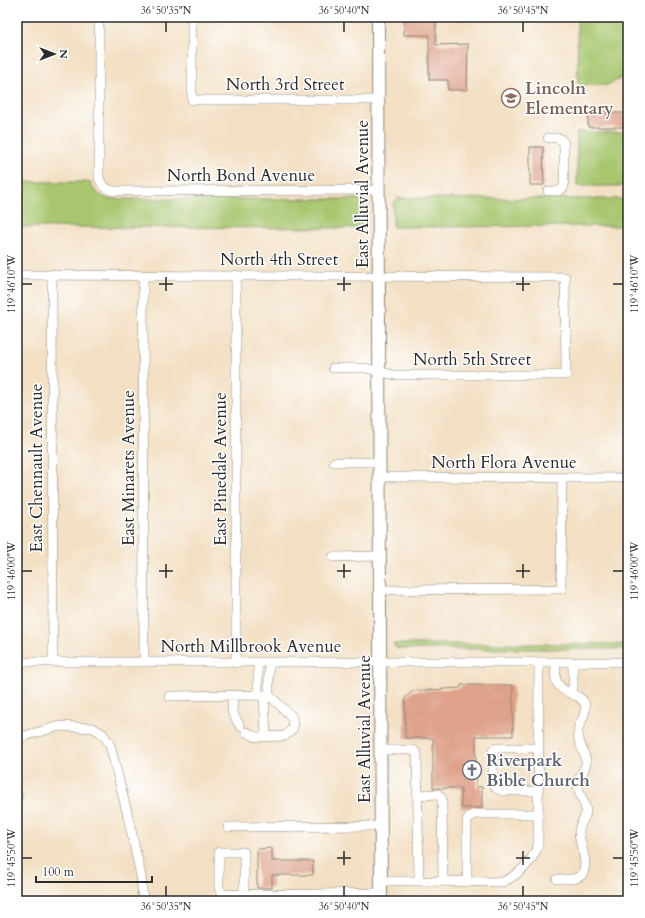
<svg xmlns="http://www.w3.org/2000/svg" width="645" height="918" viewBox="0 0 645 918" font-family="Cardo,serif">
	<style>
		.green { fill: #a7c66e; stroke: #69784c }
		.building { fill: #dea18a }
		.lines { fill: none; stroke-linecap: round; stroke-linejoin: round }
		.minor-casing { stroke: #8f8678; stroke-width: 10 }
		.major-casing { stroke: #8f8678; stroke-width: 14 }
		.minor { stroke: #fff; stroke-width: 9 }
		.major { stroke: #fff; stroke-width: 12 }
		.ticks { fill: none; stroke: #2b2b2b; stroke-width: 1.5 }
		.labels { text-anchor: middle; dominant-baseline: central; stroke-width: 3; stroke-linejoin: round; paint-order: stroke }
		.street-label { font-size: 17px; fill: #2b2b2b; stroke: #fff }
		.education-label { font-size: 17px; font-weight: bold; fill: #785e54; stroke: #fff; text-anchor: start }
		.worship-label { font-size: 17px; font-weight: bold; fill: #5b616d; stroke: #fff; text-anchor: start }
		.neatline { fill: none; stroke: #2b2b2b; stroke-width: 1.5 }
		.ticks-label { font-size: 10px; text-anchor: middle; fill: #2b2b2b }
	</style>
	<rect width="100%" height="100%" fill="#fff"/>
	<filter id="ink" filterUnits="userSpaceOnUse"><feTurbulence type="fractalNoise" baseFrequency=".025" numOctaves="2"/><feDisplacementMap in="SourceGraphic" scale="8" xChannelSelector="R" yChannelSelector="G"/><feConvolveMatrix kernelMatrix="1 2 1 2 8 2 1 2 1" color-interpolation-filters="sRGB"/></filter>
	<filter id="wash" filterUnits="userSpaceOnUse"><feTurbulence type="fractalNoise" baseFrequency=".012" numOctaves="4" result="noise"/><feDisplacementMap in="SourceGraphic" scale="16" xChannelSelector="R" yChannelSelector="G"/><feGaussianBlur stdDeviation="0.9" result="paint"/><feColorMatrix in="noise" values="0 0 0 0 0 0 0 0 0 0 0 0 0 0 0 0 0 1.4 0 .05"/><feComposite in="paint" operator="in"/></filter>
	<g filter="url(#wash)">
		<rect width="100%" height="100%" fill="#f3e0c4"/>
		<path class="green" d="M577 17H628V75L607 85H578Z
			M577 132H628V186H577Z
			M17 182H90C94 192 99 195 108 199H359L363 204V228L17 227Z
			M398 198 628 199V226L393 227V203Z
			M393 644H628V649H400L396 648Z"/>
		<g id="blocks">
			<path class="building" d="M404 17H436V45L468 44 467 90H448V80H429V35H404Z
				M588 113H628V127H588Z
				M530 147H543L544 185H530Z
				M461 685H513V736H476V787H482V808H461V788H433V738H405V698L413 691 461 688Z
				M272 848V861H313V875H272V888H257V849Z"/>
		</g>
	</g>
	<g filter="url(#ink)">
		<use href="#blocks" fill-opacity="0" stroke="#8f8678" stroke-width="1"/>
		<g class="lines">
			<g class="minor-casing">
				<path id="minor" d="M99 17V178C102 186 106 190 115 191L379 190
					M192 17V100H379
					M548 191H559L564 187V143L559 138H548
					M52 274 53 662
					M17 275 565 277 566 375H394L365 368H333
					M143 275 144 662
					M236 275V663
					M334 462H380
					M380 477 628 478
					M333 557 380 556
					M380 590 561 589 562 478
					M17 662H628
					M258 662V695
					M556 662C556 668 555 675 556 680 560 695 582 692 585 705 587 715 579 722 578 731 577 743 586 752 586 763 585 771 579 776 578 783 577 794 586 801 586 812 585 820 579 824 579 831 579 847 590 860 582 875L574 879H557
					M573 662V695
					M169 696 264 695
					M233 696 232 712 240 726
					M246 732 256 737 285 736 293 728 292 717 269 695V662
					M266 736 264 695H269
					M17 738 60 726 93 728 103 734 110 745 128 816 141 876 143 901
					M381 750H413L417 754 419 881H381
					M538 791H503L496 788 493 782V750L497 748H539
					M418 795 438 794 442 799 443 881
					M17 797 18 796
					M228 827 381 826
					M419 881 503 882C519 874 533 862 538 845L539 662
					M467 882V820L470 816 475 814H538
					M244 894V852H219V888L223 894C276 895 329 894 381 893"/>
			</g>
			<g class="major-casing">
				<path id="major" d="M378 17 381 901"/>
			</g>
			<use href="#minor" class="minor"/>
			<use href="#major" class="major"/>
		</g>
	</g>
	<path class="ticks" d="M166 22V32M344 22V32M523 22V32M166 277V291M344 277V291M523 277V291M22 284H32M159 284H173M337 284H351M516 284H530M613 284H623M166 564V578M344 564V578M523 564V578M22 571H32M159 571H173M337 571H351M516 571H530M613 571H623M344 851V865M523 851V865M22 858H32M337 858H351M516 858H530M613 858H623M166 886V896M344 886V896M523 886V896"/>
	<defs>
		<g id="school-ring" transform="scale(1)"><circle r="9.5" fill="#fff" stroke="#8d6e63" stroke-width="1.5"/><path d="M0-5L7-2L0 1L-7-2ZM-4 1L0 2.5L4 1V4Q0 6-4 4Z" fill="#8d6e63"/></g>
		<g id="church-ring" transform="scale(1)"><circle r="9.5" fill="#fff" stroke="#6b7280" stroke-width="1.5"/><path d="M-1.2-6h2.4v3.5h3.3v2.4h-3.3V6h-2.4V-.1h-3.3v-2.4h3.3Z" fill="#6b7280"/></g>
	</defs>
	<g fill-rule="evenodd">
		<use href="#school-ring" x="511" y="98"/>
		<use href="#church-ring" x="472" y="770"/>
	</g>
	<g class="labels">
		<g class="street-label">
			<text x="285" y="84">North 3rd Street</text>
			<text x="241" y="175">North Bond Avenue</text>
			<text transform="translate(362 194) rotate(-90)">East Alluvial Avenue</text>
			<text x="279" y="259">North 4th Street</text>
			<text x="472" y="359">North 5th Street</text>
			<text x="504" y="462">North Flora Avenue</text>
			<text transform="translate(36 468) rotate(-90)">East Chennault Avenue</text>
			<text transform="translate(128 468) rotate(-90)">East Minarets Avenue</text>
			<text transform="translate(220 469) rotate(-90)">East Pinedale Avenue</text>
			<text x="251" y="646">North Millbrook Avenue</text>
			<text transform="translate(364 729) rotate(-90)">East Alluvial Avenue</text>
		</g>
		<g class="education-label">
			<text x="525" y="88">Lincoln<tspan x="525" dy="20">Elementary</tspan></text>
		</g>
		<g class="worship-label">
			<text x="486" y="760">Riverpark<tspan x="486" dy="20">Bible Church</tspan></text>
		</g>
	</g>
	<rect width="645" height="918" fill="none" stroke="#fff" stroke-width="44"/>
	<g transform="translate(54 54) rotate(90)" stroke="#ffffff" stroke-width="3" paint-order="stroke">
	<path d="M0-3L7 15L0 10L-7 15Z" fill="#2b2b2b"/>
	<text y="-6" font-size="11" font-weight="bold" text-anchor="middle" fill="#2b2b2b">N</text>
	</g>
	<path d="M36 876v6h116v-6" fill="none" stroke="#2b2b2b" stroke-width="2"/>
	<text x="42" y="876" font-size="12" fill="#2b2b2b" stroke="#ffffff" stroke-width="3" paint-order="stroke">100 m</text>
	<rect x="22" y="22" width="601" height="874" class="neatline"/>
	<g class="ticks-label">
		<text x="166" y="14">36°50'35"N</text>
		<text x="344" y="14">36°50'40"N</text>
		<text x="523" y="14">36°50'45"N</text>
		<text transform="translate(11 284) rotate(-90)" y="4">119°46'10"W</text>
		<text transform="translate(634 284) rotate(-90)" y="4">119°46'10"W</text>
		<text transform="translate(634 571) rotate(-90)" y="4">119°46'00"W</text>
		<text transform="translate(11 571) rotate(-90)" y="4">119°46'00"W</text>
		<text transform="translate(634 858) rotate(-90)" y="4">119°45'50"W</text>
		<text transform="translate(11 858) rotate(-90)" y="4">119°45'50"W</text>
		<text x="166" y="910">36°50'35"N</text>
		<text x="344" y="910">36°50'40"N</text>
		<text x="523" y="910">36°50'45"N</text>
	</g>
</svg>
